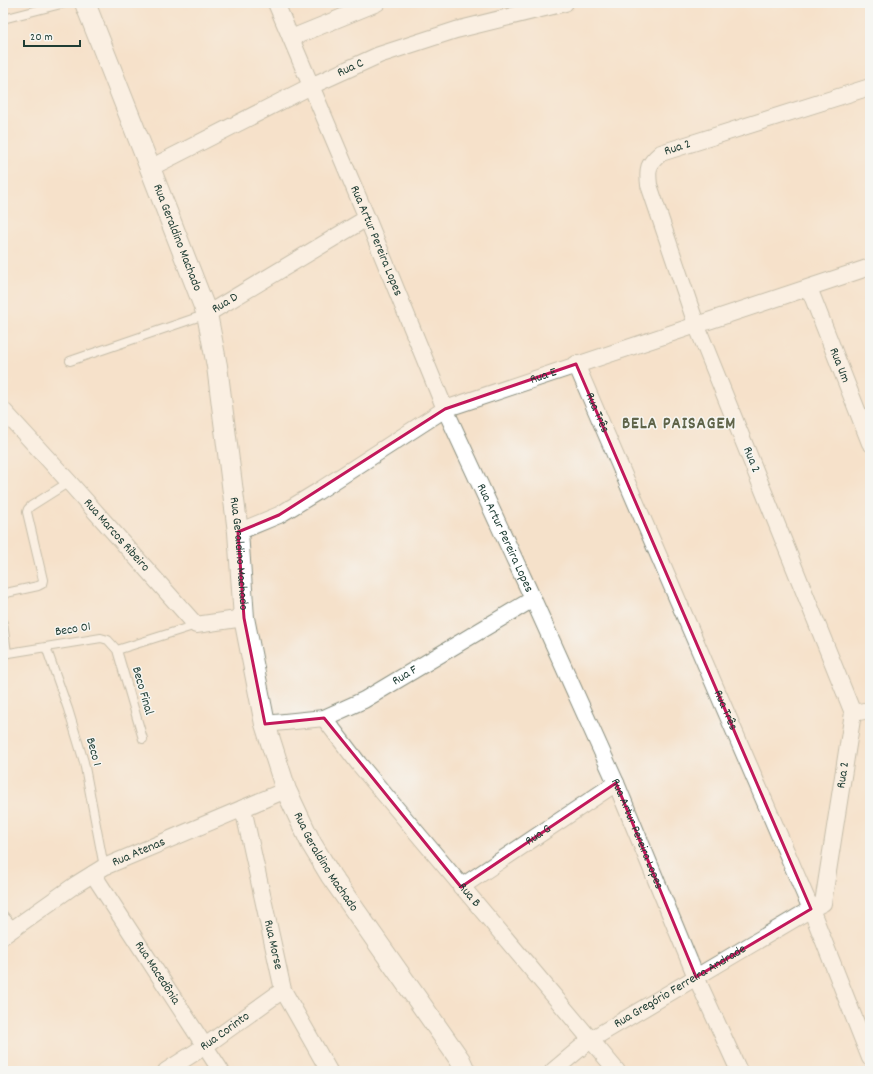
<svg xmlns="http://www.w3.org/2000/svg" width="873" height="1074" viewBox="0 0 873 1074" font-family="Dekko,sans-serif">
	<style>
		.lines { fill: none; stroke-linecap: round; stroke-linejoin: round }
		.service-casing { stroke: #8a8f7f; stroke-width: 10 }
		.minor-casing { stroke: #8a8f7f; stroke-width: 18 }
		.tertiary-casing { stroke: #8a8f7f; stroke-width: 22 }
		.service { stroke: #fff; stroke-width: 8 }
		.minor { stroke: #fff; stroke-width: 16 }
		.tertiary { stroke: #fff; stroke-width: 20 }
		.marked { fill: none; stroke: #c2185b; stroke-width: 3; stroke-linejoin: round }
		.labels { text-anchor: middle; dominant-baseline: central; stroke-width: 3; stroke-linejoin: round; paint-order: stroke }
		.street-label { font-size: 13px; fill: #1f3d34; stroke: #f6f6f2 }
		.district-label { font-size: 17px; font-weight: bold; letter-spacing: 1px; fill: #60654a; stroke: #f6f6f2 }
	</style>
	<rect width="100%" height="100%" fill="#f6f6f2"/>
	<filter id="ink" filterUnits="userSpaceOnUse"><feTurbulence type="fractalNoise" baseFrequency=".025" numOctaves="2"/><feDisplacementMap in="SourceGraphic" scale="8" xChannelSelector="R" yChannelSelector="G"/><feConvolveMatrix kernelMatrix="1 2 1 2 8 2 1 2 1" color-interpolation-filters="sRGB"/></filter>
	<filter id="wash" filterUnits="userSpaceOnUse"><feTurbulence type="fractalNoise" baseFrequency=".012" numOctaves="4" result="noise"/><feDisplacementMap in="SourceGraphic" scale="16" xChannelSelector="R" yChannelSelector="G"/><feGaussianBlur stdDeviation="0.9" result="paint"/><feColorMatrix in="noise" values="0 0 0 0 0 0 0 0 0 0 0 0 0 0 0 0 0 1.4 0 .05"/><feComposite in="paint" operator="in"/></filter>
	<g filter="url(#wash)">
		<rect width="100%" height="100%" fill="#f5e1ca"/>
	</g>
	<g filter="url(#ink)">
		<g class="lines">
			<g class="service-casing">
				<path id="service" d="M3 19 65 3
					M70 361 207 314
					M3 596 6 593 38 586 42 584 43 580 27 512 28 509 31 506 69 482
					M3 623 7 653
					M46 647 68 709 84 762 104 867
					M117 650 196 625
					M3 654 101 638 108 640 117 650 143 739
					M3 915 15 928"/>
			</g>
			<g class="minor-casing">
				<g id="minor">
					<path id="s1" d="M276 3 367 218 445 409 533 599 616 783 696 977 739 1071"/>
					<path d="M291 38 377 3"/>
					<path id="s2" d="M150 168 311 86 379 55 456 30 565 3"/>
					<path id="s3" d="M809 288 870 443"/>
					<path id="s4" d="M207 314 367 218"/>
					<path id="s5" d="M576 364 811 909 870 1058"/>
					<path id="s6" d="M3 410 69 482 196 625 244 618"/>
					<path id="s7" d="M238 532 279 515 317 492 445 409 870 267"/>
					<path d="M853 713 870 710"/>
					<path id="s8" d="M324 718 359 764 617 1071"/>
					<path id="s9" d="M265 724 324 718 364 700 533 599"/>
					<path id="s10" d="M243 808 283 990 329 1071"/>
					<path id="s11" d="M93 874 221 1071"/>
					<path id="s12" d="M461 887 616 783"/>
					<path id="s13" d="M3 936 75 885 104 867 286 790"/>
					<path id="s14" d="M166 1071 205 1046 283 990"/>
					<path id="s15" d="M553 1071 590 1040 811 909 823 903 853 713 696 324 649 185C647 168 648 164 661 153L870 87"/>
				</g>
			</g>
			<g class="tertiary-casing">
				<g id="tertiary">
					<path id="s16" d="M85 3 150 168 207 314 217 366 238 532 244 618 265 724 286 790 311 843 331 876 460 1060 465 1071"/>
				</g>
			</g>
			<use href="#service" class="service"/>
			<use href="#minor" class="minor"/>
			<use href="#tertiary" class="tertiary"/>
		</g>
	</g>
	<path d="M0 0H873V1074H0ZM576 364 811 909 696 977 616 783 461 887 324 718 265 724 244 618 238 532 279 515 445 409Z" fill="#f5e1ca" fill-opacity=".55" fill-rule="evenodd"/>
	<path class="marked" d="M576 364 811 909 696 977 616 783 461 887 324 718 265 724 244 618 238 532 279 515 445 409Z"/>
	<g class="labels">
		<g class="street-label">
			<text stroke="none"><textPath href="#s2" startOffset="224">Rua C</textPath></text>
			<text stroke="none"><textPath href="#s15" startOffset="1131">Rua 2</textPath></text>
			<text stroke="none"><textPath href="#s16" startOffset="252">Rua Geraldino Machado</textPath></text>
			<text stroke="none"><textPath href="#s1" startOffset="258">Rua Artur Pereira Lopes</textPath></text>
			<text stroke="none"><textPath href="#s4" startOffset="21">Rua D</textPath></text>
			<text stroke="none"><textPath href="#s3" startOffset="83">Rua Um</textPath></text>
			<text stroke="none"><textPath href="#s7" startOffset="345">Rua E</textPath></text>
			<text stroke="none"><textPath href="#s5" startOffset="53">Rua Três</textPath></text>
			<text transform="translate(751 460) rotate(68)">Rua 2</text>
			<text stroke="none"><textPath href="#s6" startOffset="169">Rua Marcos Ribeiro</textPath></text>
			<text stroke="none"><textPath href="#s1" startOffset="582">Rua Artur Pereira Lopes</textPath></text>
			<text stroke="none"><textPath href="#s16" startOffset="576">Rua Geraldino Machado</textPath></text>
			<text transform="translate(73 630) rotate(-9)">Beco 01</text>
			<text stroke="none"><textPath href="#s9" startOffset="151">Rua F</textPath></text>
			<text transform="translate(142 691) rotate(74)">Beco Final</text>
			<text stroke="none"><textPath href="#s5" startOffset="377">Rua Três</textPath></text>
			<text transform="translate(93 752) rotate(75)">Beco 1</text>
			<text stroke="none"><textPath href="#s15" startOffset="448">Rua 2</textPath></text>
			<text stroke="none"><textPath href="#s1" startOffset="906">Rua Artur Pereira Lopes</textPath></text>
			<text stroke="none"><textPath href="#s12" startOffset="93">Rua G</textPath></text>
			<text stroke="none"><textPath href="#s13" startOffset="160">Rua Atenas</textPath></text>
			<text stroke="none"><textPath href="#s16" startOffset="900">Rua Geraldino Machado</textPath></text>
			<text stroke="none"><textPath href="#s8" startOffset="229">Rua B</textPath></text>
			<text stroke="none"><textPath href="#s10" startOffset="140">Rua Morse</textPath></text>
			<text stroke="none"><textPath href="#s11" startOffset="118">Rua Macedônia</textPath></text>
			<text stroke="none"><textPath href="#s15" startOffset="153">Rua Gregório Ferreira Andrade</textPath></text>
			<text stroke="none"><textPath href="#s14" startOffset="71">Rua Corinto</textPath></text>
		</g>
		<g class="district-label">
			<text x="679" y="425">BELA PAISAGEM</text>
		</g>
	</g>
	<rect width="873" height="1074" fill="none" stroke="#f6f6f2" stroke-width="16"/>
	<path d="M24 40v6h56v-6" fill="none" stroke="#1f3d34" stroke-width="2"/>
	<text x="30" y="40" font-size="12" fill="#1f3d34" stroke="#f6f6f2" stroke-width="3" paint-order="stroke">20 m</text>
</svg>
